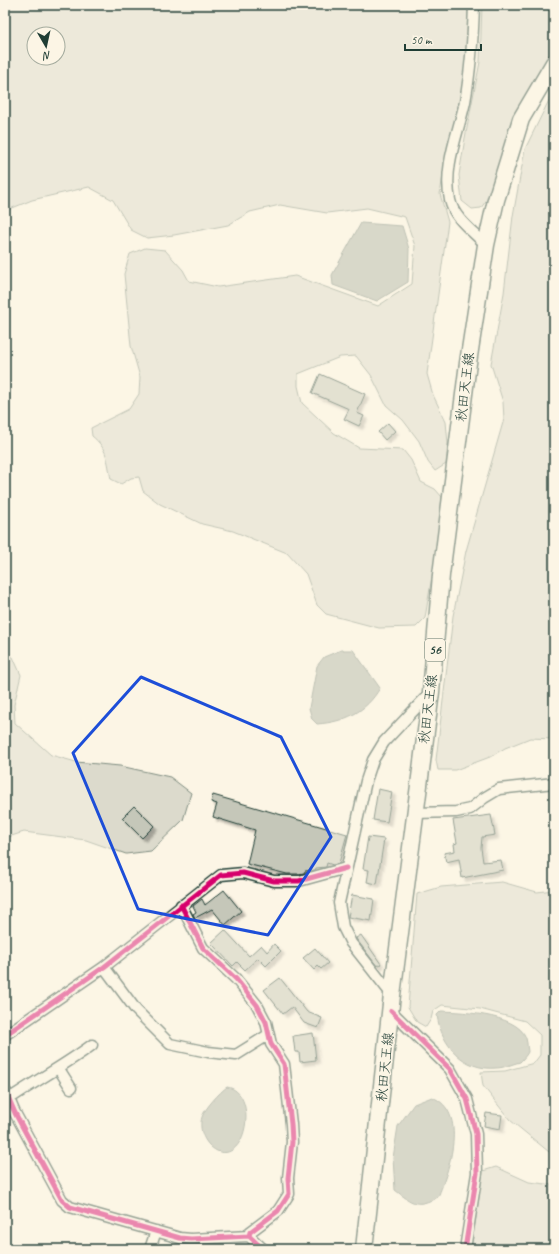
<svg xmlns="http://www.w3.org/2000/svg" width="559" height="1254" viewBox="0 0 559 1254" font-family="Caveat,'Klee One',sans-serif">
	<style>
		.green { fill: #dcdacc; stroke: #7e8c80; fill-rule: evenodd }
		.water { fill: #aeb3a7; stroke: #758479 }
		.building { fill: #c5c7b9; stroke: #1f3d34; filter: url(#shadow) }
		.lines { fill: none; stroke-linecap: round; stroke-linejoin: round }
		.street-casing { stroke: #1f3d34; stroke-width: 13 }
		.primary-casing { stroke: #1f3d34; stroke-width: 19 }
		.street { stroke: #fcf5e5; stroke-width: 10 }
		.primary { stroke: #fcf5e5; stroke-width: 16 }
		.cycleway-casing { stroke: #fcf5e5; stroke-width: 8 }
		.cycleway { stroke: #d6006c; stroke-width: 5 }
		.marked { fill: none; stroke: #1d4ed8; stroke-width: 3; stroke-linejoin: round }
		.labels { text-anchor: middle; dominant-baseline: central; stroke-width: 3; stroke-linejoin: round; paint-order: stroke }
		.shield { fill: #fcf5e5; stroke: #617469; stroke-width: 1 }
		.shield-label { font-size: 13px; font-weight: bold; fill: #1f3d34 }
		.street-label { font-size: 14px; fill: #1f3d34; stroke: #fcf5e5 }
	</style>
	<defs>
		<filter id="shadow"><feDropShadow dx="3.5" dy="3.5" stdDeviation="1" flood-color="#0004"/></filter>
	</defs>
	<rect width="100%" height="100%" fill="#fcf5e5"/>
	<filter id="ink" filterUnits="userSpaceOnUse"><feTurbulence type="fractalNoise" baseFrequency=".025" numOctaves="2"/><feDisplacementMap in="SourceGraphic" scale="8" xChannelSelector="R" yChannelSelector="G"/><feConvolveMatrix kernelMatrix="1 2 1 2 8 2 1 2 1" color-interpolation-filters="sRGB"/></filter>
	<g filter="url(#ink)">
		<path class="green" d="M5 5H468L466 65 458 112 444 169 440 194 448 222 427 374 433 395 446 422 448 443 446 464 435 471 428 462 419 441 403 420 386 405 371 375 356 356 340 357 298 374V386L302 403 334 433 359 448 403 450 411 460 421 482 435 489 442 497 437 546 425 618 416 627 379 628 326 614 317 605 306 574 287 553 233 531 202 524 160 504 143 491 139 477 131 478 121 484 111 479C107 460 108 449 92 436L91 428 129 409 139 394 140 377 131 346 124 274 130 254 145 248 165 250 183 270 189 281 218 287 295 276 378 306 412 284 415 246 405 217 367 208 327 213 280 205 250 212 228 225 174 235 147 238 131 230 113 200 89 187 32 200 5 211ZM34 34H58V58H34Z
			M482 5H554V50L523 101 498 166 488 198 481 208 472 209 462 201 459 175 465 138 480 62Z
			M554 90V739L530 738 505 748 490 757 455 770H438L436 760 453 616 466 551 504 419 503 402 491 364 504 293 513 216 525 149Z
			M5 655 13 657 21 675 14 705 15 723 51 755 76 762 120 766 170 777 191 793 183 820 151 851 126 854 86 840 24 832 5 838Z
			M502 882 537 892 554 890V1156L510 1120 483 1086 481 1072 505 1071 534 1063 540 1055V1035L525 1021 480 1009 442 1005 433 1011 431 1019 426 1027 417 1022 408 1007 417 894 441 887Z
			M496 1167 529 1182 554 1185V1249H471L483 1171Z"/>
		<path class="water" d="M361 223 402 226 409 249 408 282 377 301 333 285 332 275Z
			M341 650H353L380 688C366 712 345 722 317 724L312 719 309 708 317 666 324 657Z
			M441 1011C463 1012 525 1014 527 1043 527 1046 528 1050 528 1052 526 1056 522 1060 520 1062 512 1064 504 1068 496 1068 464 1071 441 1045 437 1015Z
			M227 1087C259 1092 247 1164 217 1151 205 1145 198 1130 202 1117 205 1108 220 1092 227 1087Z
			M432 1097C469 1112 449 1170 438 1197 417 1208 413 1204 395 1190L393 1158 398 1126 414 1104Z"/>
		<path class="building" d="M320 374 365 394 357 413 364 416 359 426 344 419 349 409 312 393Z
			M388 423 395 431 385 440 378 432Z
			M378 789 392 792 387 822 373 820Z
			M213 795 347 834 339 863 333 865 327 863 326 867 316 868 315 870 305 871 304 873 298 874H287L247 864 255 830 213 817 217 804 211 802Z
			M134 806 154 826 142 838 122 818Z
			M491 815 495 835 482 837 481 848 483 862 501 860 503 870 462 878 459 859 446 862 444 853 455 851 454 844 457 843 453 820Z
			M368 837 384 839 377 884 367 882 369 870 363 869Z
			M224 890 241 911 225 925 212 909 195 918 193 914 196 912 193 906 202 899 205 905Z
			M352 895 374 899 371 921 348 917Z
			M225 930 249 956 261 945 267 952 274 944 281 951 266 966 258 958 245 970 237 962 233 966 211 943Z
			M361 935 381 964 377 966 357 940 356 938Z
			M315 948 328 963 321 969 318 966 314 970 303 958Z
			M280 978 307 1012 322 1018 318 1028 304 1023 292 1007 283 1014 264 990Z
			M313 1033 316 1060 300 1062 299 1052H295L293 1036Z
			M486 1113 502 1115 500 1129 484 1126Z"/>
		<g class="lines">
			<g class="street-casing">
				<path id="street" d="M474 5C473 39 471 68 465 102 458 134 443 167 450 200 454 219 474 232 486 245
					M415 813 456 812 470 809 484 798 499 789 554 783
					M181 905 203 948 236 979 257 1005 266 1022 271 1044 284 1064 291 1124 292 1142 288 1178 289 1194 278 1211 250 1232 249 1236
					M104 967 136 1010 170 1044 208 1052 236 1055 268 1035
					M392 995 351 943 343 927 339 903 366 781 373 760 384 742 431 692
					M391 1011 450 1069 467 1099 476 1134 477 1173 465 1249
					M5 1035 104 967 221 875 243 873 274 881H299L346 868
					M59 1069 71 1088
					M5 1090 15 1113 62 1200 70 1207 180 1238 191 1239 249 1236 263 1249
					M9 1099C37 1080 65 1065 92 1045
					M150 1249 156 1231"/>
			</g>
			<g class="primary-casing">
				<path id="primary" d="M364 1249 392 995 431 692 441 575 468 363 486 245 496 200 521 119 554 63"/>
			</g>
			<use href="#street" class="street"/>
			<use href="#primary" class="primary"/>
			<g class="cycleway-casing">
				<path id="cycleway" d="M181 905 203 948 236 979 257 1005 266 1022 271 1044 284 1064 291 1124 292 1142 288 1178 289 1194 278 1211 250 1232 249 1236
					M391 1011 450 1069 467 1099 476 1134 477 1173 465 1249
					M5 1035 104 967 221 875 243 873 274 881H299L346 868
					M5 1090 15 1113 62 1200 70 1207 180 1238 191 1239 249 1236 263 1249"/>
			</g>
			<use href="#cycleway" class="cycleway"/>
		</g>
	</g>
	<path d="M0 0H559V1254H0ZM141 677 281 737 331 837 268 935 138 909 73 753Z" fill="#fcf5e5" fill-opacity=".55" fill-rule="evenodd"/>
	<path class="marked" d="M141 677 281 737 331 837 268 935 138 909 73 753Z"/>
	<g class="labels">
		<rect class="shield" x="425" y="639" width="20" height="22" rx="3"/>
		<g class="shield-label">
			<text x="435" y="650">56</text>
		</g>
		<g class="street-label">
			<text transform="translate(465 387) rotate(-83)">秋田天王線</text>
			<text transform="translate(428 709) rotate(-83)">秋田天王線</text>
			<text transform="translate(385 1067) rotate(-84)">秋田天王線</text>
		</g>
	</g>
	<rect width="559" height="1254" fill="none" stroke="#fcf5e5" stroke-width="20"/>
	<rect x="10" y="10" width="539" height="1234" fill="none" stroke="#1f3d34" stroke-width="1.5" filter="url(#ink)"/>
	<g transform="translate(46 46) rotate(171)"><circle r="19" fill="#fcf5e5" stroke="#a4ab9e"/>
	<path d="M0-3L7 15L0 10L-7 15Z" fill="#1f3d34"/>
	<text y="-6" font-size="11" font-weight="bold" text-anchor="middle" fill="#1f3d34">N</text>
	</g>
	<path d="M405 44v6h76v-6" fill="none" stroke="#1f3d34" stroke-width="2"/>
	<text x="411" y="44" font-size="12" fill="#1f3d34" stroke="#fcf5e5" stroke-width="3" paint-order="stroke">50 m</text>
</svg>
